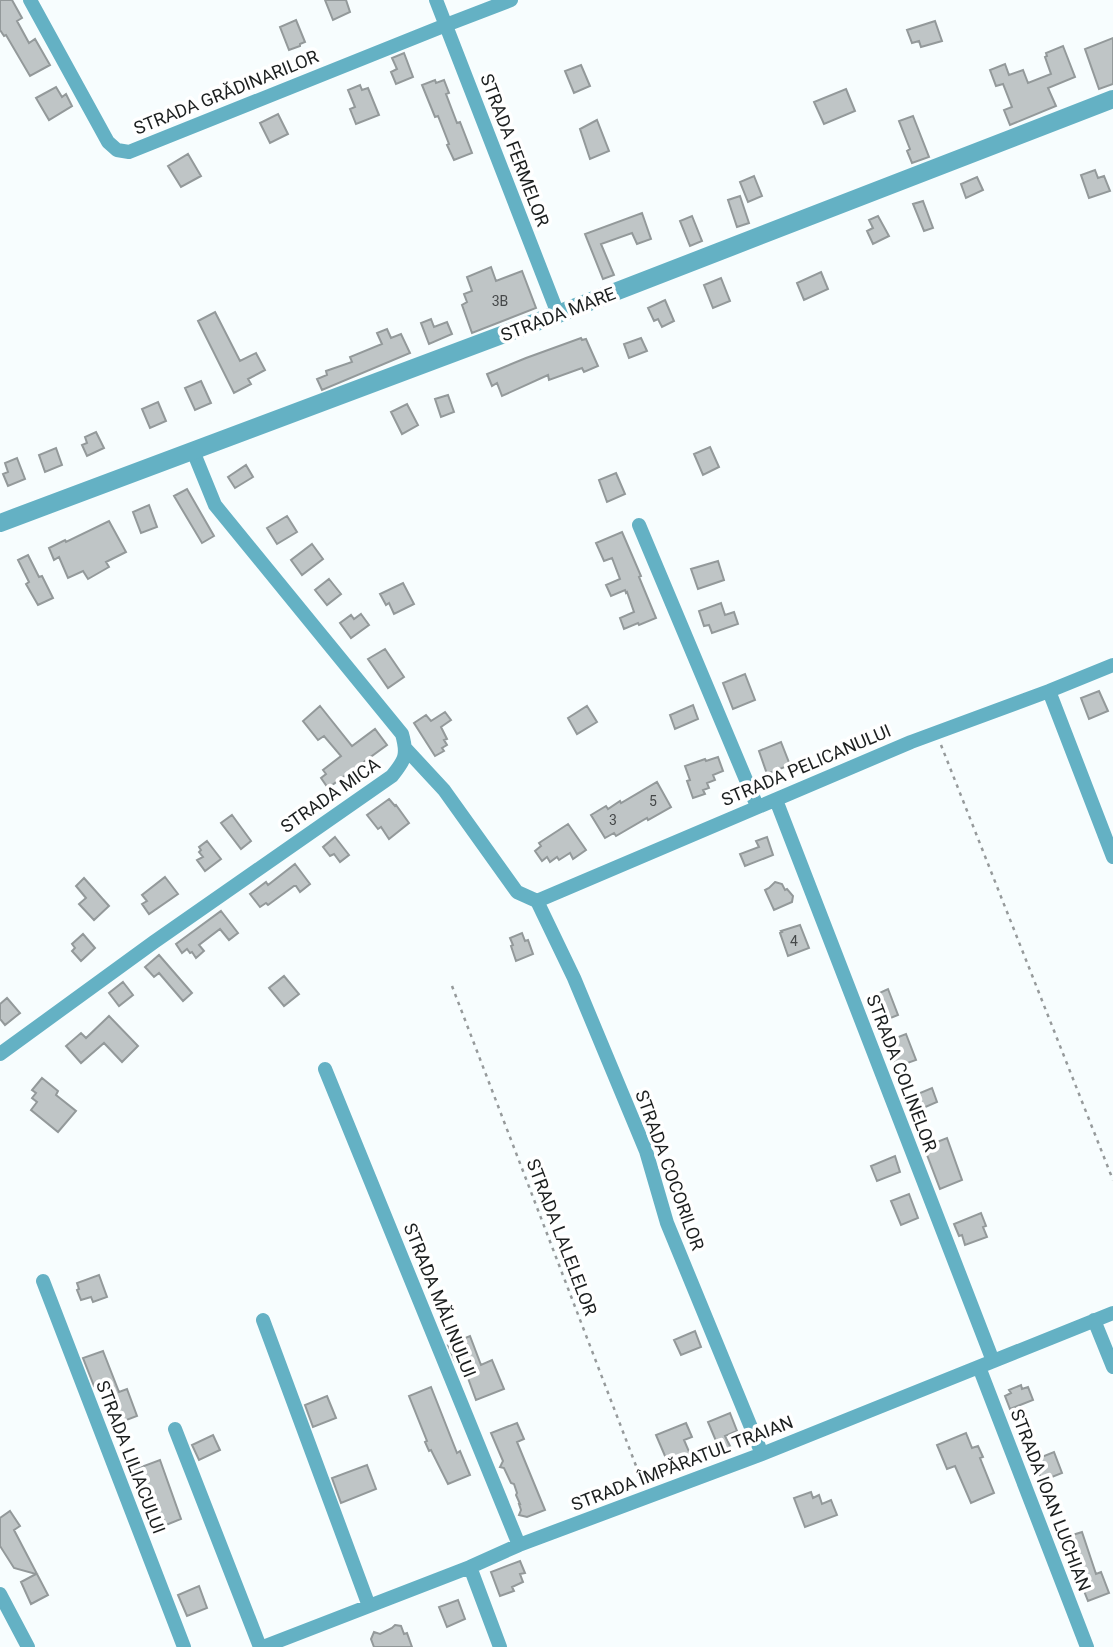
<svg xmlns="http://www.w3.org/2000/svg" width="1113" height="1647" viewBox="0 0 1113 1647" font-family="Roboto,sans-serif">
	<style>
		.building { fill: #bfc5c6; stroke: #93999a; stroke-width: 2 }
		.lines { fill: none; stroke-linecap: round; stroke-linejoin: round }
		.path { stroke: #969a9b; stroke-width: 2.5; stroke-dasharray: 3.5 5; stroke-linecap: butt }
		.minor { stroke: #64b1c4; stroke-width: 14 }
		.tertiary { stroke: #64b1c4; stroke-width: 18 }
		.labels { text-anchor: middle; dominant-baseline: central; stroke-width: 7; stroke-linejoin: round; paint-order: stroke }
		.number-label { font-size: 14px; fill: #454849 }
		.street-label { font-size: 18px; fill: #1c1f1f; stroke: #fff }
	</style>
	<rect width="100%" height="100%" fill="#f7fdfe"/>
	<path class="building" d="M0 0H12L22 18 17 21 29 43 35 39 50 65 30 76 6 35 4 36 0 30Z
		M325 0H346L350 12 333 20Z
		M296 20 305 42 300 44V46L289 50 280 27Z
		M935 21 942 41 921 47 919 41 912 43 907 30Z
		M1113 38V84L1099 89 1085 49Z
		M1063 46 1075 77 1048 88 1056 106 1010 125 1004 110 1012 107 1003 84 996 86 990 70 1005 64 1009 75 1023 70 1028 83 1051 74 1045 57 1047 56 1046 53Z
		M404 53 413 77 396 84 391 72 397 69 392 58Z
		M581 65 590 86 574 93 565 71Z
		M435 80 436 83 444 80 449 93 446 94 457 123 460 122 472 153 454 160 447 145 449 144 438 116 435 117 422 85Z
		M360 85 362 90 368 88 379 115 356 124 350 109 355 107 348 90Z
		M56 87 62 97 66 94 72 106 49 120 36 98Z
		M846 89 855 111 824 124 814 102Z
		M278 114 288 134 270 143 260 123Z
		M913 116 929 157 912 163 907 151 910 149 899 121Z
		M597 120 609 151 590 159 580 129Z
		M188 154 201 176 181 187 168 166Z
		M1095 170 1098 178 1104 176 1110 191 1089 198 1081 175Z
		M754 176 762 196 748 202 740 182Z
		M977 177 983 190 966 198 961 184Z
		M740 196 749 223 737 227 728 200Z
		M923 201 933 228 924 231 913 204Z
		M642 213 651 239 637 244 632 233 601 244 614 275 603 279 585 234Z
		M692 216 702 241 690 246 680 221Z
		M878 216 889 236 873 244 867 231 873 228 869 220Z
		M491 267 496 281 522 271 536 308 472 333 462 305 467 302 464 294 472 291 467 277Z
		M821 272 828 289 804 300 797 283Z
		M721 278 730 301 713 308 704 285Z
		M665 300 674 321 662 327 658 319 654 321 648 308Z
		M215 312 240 361 256 353 265 370 248 379 251 384 234 393 198 321Z
		M431 319 434 327 447 322 452 334 429 344 421 323Z
		M387 329 391 338 401 334 410 353 322 390 317 379 327 375 326 371 352 362 350 357 382 344 377 333Z
		M581 338 582 340 586 339 598 366 584 372 582 368 549 380 548 375 502 396 497 383 492 386 487 374 526 358Z
		M641 338 647 351 629 358 624 344Z
		M201 381 211 403 195 410 185 388Z
		M448 395 454 412 441 417 435 399Z
		M158 402 166 421 150 428 142 409Z
		M407 404 418 425 402 434 391 412Z
		M96 432 104 448 87 456 82 445 87 443 85 437Z
		M710 447 719 467 703 475 694 454Z
		M56 448 62 465 45 472 39 455Z
		M17 458 25 479 8 486 3 474 8 472 5 463Z
		M246 465 253 477 235 488 228 477Z
		M616 473 625 494 607 502 599 480Z
		M187 489 214 536 202 543 174 496Z
		M149 505 157 527 141 533 133 512Z
		M287 516 297 532 277 544 267 528Z
		M109 521 126 552 106 562 109 567 88 579 83 571 68 578 59 557 54 560 49 548 65 540 66 542Z
		M622 532 641 576 639 577 656 618 639 625 638 623 624 629 620 618 634 612 627 592 626 593 625 590 611 596 606 585 620 579 612 558 604 561 596 543Z
		M312 544 323 559 302 575 291 560Z
		M28 555 39 577 42 576 53 598 38 605 26 584 29 582 18 560Z
		M718 561 724 580 698 589 691 569Z
		M329 579 341 594 327 605 315 590Z
		M403 583 414 604 394 614 389 603 386 605 380 594Z
		M721 603 725 615 734 612 738 624 712 633 709 625 704 626 699 611Z
		M361 614 369 625 351 638 340 623 351 615 354 619Z
		M385 649 404 677 388 688 368 659Z
		M745 674 755 700 733 709 723 683Z
		M1099 691 1108 711 1089 719 1081 698Z
		M693 705 698 719 675 729 670 715Z
		M320 706 352 746 375 729 387 745 328 788 321 778 326 774 323 770 341 756 324 736 318 740 303 721Z
		M587 706 597 722 577 734 568 718Z
		M445 712 451 720 441 727 447 739 444 740 447 745 442 748 444 751 435 756 414 723 426 715 431 721Z
		M781 742 790 765 767 774 759 751Z
		M718 757 723 771 713 775 715 780 707 783 709 788 703 790 705 794 693 798 687 781 690 780 685 766 705 759 706 761Z
		M657 782 671 807 648 820 647 818 616 836 614 833 605 838 591 815 606 806 608 809 620 801 621 803Z
		M389 799 395 806 396 805 409 823 389 839 381 827 378 829 367 815Z
		M232 815 251 841 241 849 221 823Z
		M568 824 586 850 573 859 570 853 559 860 557 857 550 862 547 857 542 861 535 851 541 846 539 843Z
		M335 837 349 855 340 862 334 854 330 856 323 847Z
		M767 837 773 855 745 866 740 854 759 847 756 841Z
		M207 841 221 859 205 871 197 860 203 857 199 852 201 850 199 847Z
		M295 864 310 884 300 892 296 886H294L268 905 266 903 260 907 250 894 266 882 268 885Z
		M165 877 178 894 149 914 142 904 147 901 142 895Z
		M84 878 109 906 94 920 79 904 86 898 76 886Z
		M775 882 782 884 785 890 787 889 793 896 792 902 774 910 765 890 769 888Z
		M221 911 238 933 229 940 220 929 199 945 204 951 196 958 192 952 190 953 187 949 182 953 176 944Z
		M800 925 809 948 788 956 780 933 782 932 781 931Z
		M522 933 525 941 528 940 533 954 516 961 511 946 513 945 510 938Z
		M83 934 95 948 81 961 72 951 75 948 72 944Z
		M159 955 192 993 183 1001 159 973 154 977 145 967Z
		M284 976 299 994 284 1006 269 988Z
		M123 982 133 995 119 1006 109 993Z
		M888 989 898 1015 878 1023 871 1000 875 995Z
		M7 998 20 1013 5 1025 0 1019V1004Z
		M109 1016 138 1046 122 1062 104 1043 81 1063 66 1046 81 1033 86 1038Z
		M906 1034 916 1060 896 1067 889 1044 893 1039Z
		M42 1078 58 1091 56 1095 76 1111 58 1132 31 1110 37 1102 32 1098 36 1093 32 1090Z
		M932 1088 937 1102 914 1112 908 1098Z
		M947 1138 962 1180 940 1189 924 1147Z
		M895 1156 900 1172 877 1181 871 1166Z
		M909 1194 918 1218 901 1225 891 1201Z
		M981 1213 986 1226 983 1227 987 1237 965 1245 962 1235 959 1236 954 1224Z
		M99 1275 107 1297 93 1302 91 1297 81 1300 77 1290 79 1289 77 1283Z
		M695 1331 701 1347 681 1355 674 1340Z
		M470 1336 481 1365 492 1360 504 1389 476 1400 461 1359 455 1361 448 1345Z
		M103 1351 119 1392 127 1389 137 1416 116 1424 100 1384 94 1386 83 1358Z
		M1021 1385 1022 1389 1028 1387 1033 1400 1010 1409 1005 1396 1011 1393 1009 1390Z
		M431 1387 457 1453 460 1451 470 1475 448 1484 431 1450 429 1451 425 1442 427 1441 409 1396Z
		M327 1396 336 1418 313 1427 305 1405Z
		M730 1413 737 1431 725 1436 731 1448 721 1453 708 1422Z
		M517 1423 524 1439 517 1442 545 1510 527 1517 519 1515 521 1510 519 1504H520L516 1495 517 1493 514 1484 511 1483 504 1468 500 1467 503 1461 491 1433Z
		M686 1423 692 1437 684 1440 690 1454 668 1463 656 1435Z
		M966 1433 972 1448 978 1446 983 1457 980 1458 994 1493 971 1503 955 1466 947 1469 937 1445Z
		M213 1435 220 1450 199 1460 192 1445Z
		M1054 1452 1062 1473 1042 1481 1034 1460Z
		M160 1460 181 1519 166 1525 164 1520 155 1523 151 1513 153 1512 146 1492 141 1494 133 1470Z
		M367 1465 376 1489 341 1503 332 1478Z
		M811 1492 813 1498 819 1495 822 1504 831 1500 837 1515 805 1527 794 1498Z
		M10 1511 20 1526 14 1530 48 1595 31 1604 21 1582 36 1574 14 1568 0 1546V1518Z
		M1082 1532 1096 1574 1101 1572 1109 1593 1088 1601 1063 1538Z
		M520 1561 525 1573 520 1574 523 1582 512 1587 514 1591 500 1596 491 1572Z
		M199 1586 207 1608 187 1616 178 1595Z
		M458 1600 465 1619 447 1627 439 1607Z
		M395 1625 401 1626 404 1634 407 1633 412 1647H374L371 1639 374 1632 380 1634 392 1628Z"/>
	<g class="lines">
		<path class="path" d="M941 745 1113 1180
			M452 986 643 1484"/>
		<path class="minor" d="M30 0 108 142 117 150 129 152 446 25 511 0
			M436 0 558 314
			M639 525 757 806
			M1049 691 1113 857
			M406 749 444 790 517 892 537 901 911 742 1049 691 1113 665
			M776 800 993 1361
			M537 901 574 978 646 1151 667 1223 762 1454
			M0 1054 154 942 392 776C405 760 408 755 402 734L215 505 193 451
			M325 1069 519 1545
			M43 1281 184 1647
			M263 1320 369 1606
			M1094 1320 1113 1367
			M979 1367 1087 1647
			M175 1429 260 1647
			M470 1567 500 1647
			M0 1594 28 1647
			M263 1647 470 1567 519 1545 762 1454 1113 1313"/>
		<path class="tertiary" d="M0 523 558 314 1113 99"/>
	</g>
	<g class="labels">
		<g class="number-label">
			<text x="500" y="301">3B</text>
			<text x="653" y="801">5</text>
			<text x="613" y="820">3</text>
			<text x="794" y="941">4</text>
		</g>
		<g class="street-label">
			<text transform="translate(226 92) rotate(-22)">STRADA GRĂDINARILOR</text>
			<text transform="translate(515 150) rotate(69)">STRADA FERMELOR</text>
			<text transform="translate(558 314) rotate(-21)">STRADA MARE</text>
			<text transform="translate(806 765) rotate(-23)">STRADA PELICANULUI</text>
			<text transform="translate(330 795) rotate(-35)">STRADA MICA</text>
			<text transform="translate(902 1073) rotate(69)">STRADA COLINELOR</text>
			<text transform="translate(670 1170) rotate(70)">STRADA COCORILOR</text>
			<text transform="translate(562 1237) rotate(69)">STRADA LALELELOR</text>
			<text transform="translate(440 1300) rotate(68)">STRADA MĂLINULUI</text>
			<text transform="translate(131 1457) rotate(69)">STRADA LILIACULUI</text>
			<text transform="translate(682 1463) rotate(-21)">STRADA ÎMPĂRATUL TRAIAN</text>
			<text transform="translate(1051 1500) rotate(69)">STRADA IOAN LUCHIAN</text>
		</g>
	</g>
</svg>
